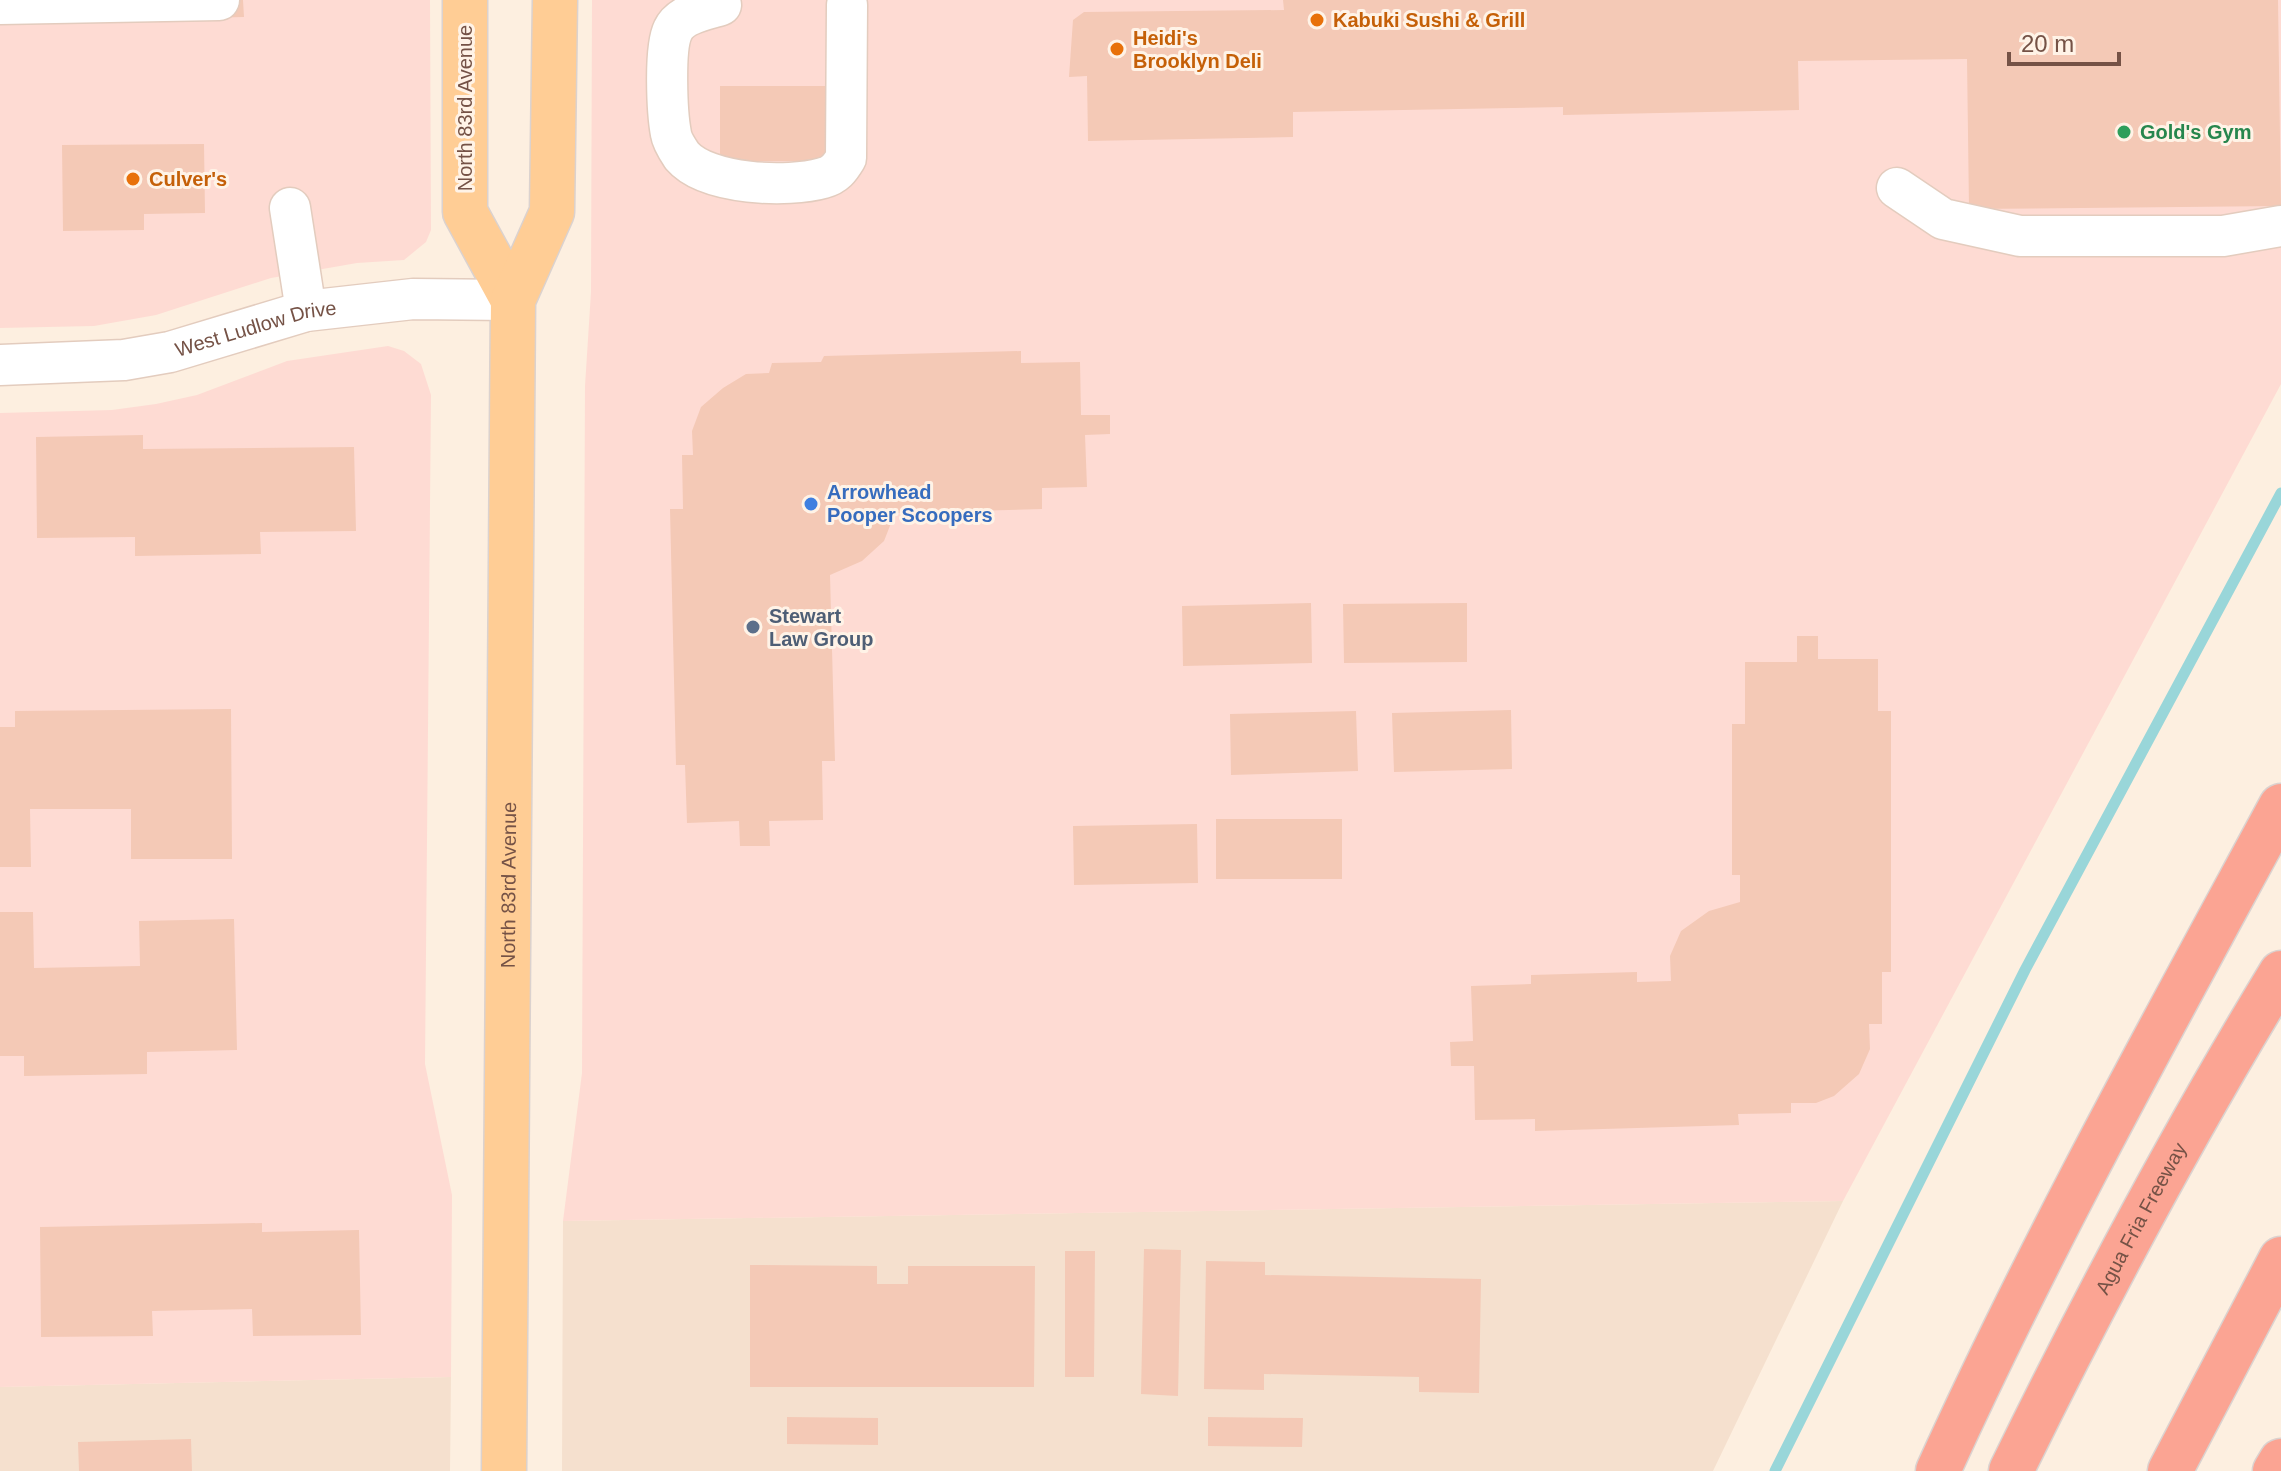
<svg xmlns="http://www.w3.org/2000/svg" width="2281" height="1471" viewBox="0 0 2281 1471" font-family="Helvetica,sans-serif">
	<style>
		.residential { fill: #f5e0ce }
		.commercial { fill: #fedbd3 }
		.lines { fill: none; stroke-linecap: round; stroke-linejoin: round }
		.stream { stroke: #99d6d9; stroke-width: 11 }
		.building { fill: #f4c9b6 }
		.minor-casing { stroke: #e3ccbe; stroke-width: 43 }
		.major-casing { stroke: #dbd2cf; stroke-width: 47 }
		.highway-casing { stroke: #dbd2cf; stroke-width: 47 }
		.minor { stroke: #fff; stroke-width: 40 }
		.major { stroke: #ffcd95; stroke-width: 44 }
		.highway { stroke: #fba493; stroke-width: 44 }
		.food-dot { fill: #e8710a; stroke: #fff3e7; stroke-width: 3 }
		.leisure-dot { fill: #2e9e5b; stroke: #fff3e7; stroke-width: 3 }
		.shop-dot { fill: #3f7fe0; stroke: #fff3e7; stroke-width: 3 }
		.service-dot { fill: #5c6f8a; stroke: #fff3e7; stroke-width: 3 }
		.labels { text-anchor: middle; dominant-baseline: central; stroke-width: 6; stroke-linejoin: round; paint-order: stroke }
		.food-label { font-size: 20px; font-weight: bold; fill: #c56008; stroke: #fff3e7; text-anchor: start }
		.street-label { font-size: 20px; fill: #755246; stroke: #fff3e7 }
		.leisure-label { font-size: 20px; font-weight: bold; fill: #27864d; stroke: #fff3e7; text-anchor: start }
		.shop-label { font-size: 20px; font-weight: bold; fill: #366cbe; stroke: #fff3e7; text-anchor: start }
		.service-label { font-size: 20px; font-weight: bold; fill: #4e5e75; stroke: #fff3e7; text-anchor: start }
	</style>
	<rect width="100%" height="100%" fill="#fdefe0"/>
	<path class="residential" d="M1843 1201 1713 1471H562L563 1221Z
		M451 1377 450 1471H0V1387Z"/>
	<path class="commercial" d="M0 0H430L431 230 426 242 404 260 357 263 271 278 156 315 94 326 0 328Z
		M592 0H2281V384L1843 1201 563 1221 582 1073 585 386 591 292Z
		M388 346 404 351 421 364 431 395 425 1064 452 1195 451 1377 0 1387V413L112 410 156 404 197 395 287 361Z"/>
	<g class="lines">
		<path class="stream" d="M1775 1471 2025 970 2281 493"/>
	</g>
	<path class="building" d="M203 0H243L244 17 204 18Z
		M1283 0H2278L2281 206 1969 209 1967 59 1798 61 1799 110 1563 115V107L1293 112V137L1088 141 1087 76 1069 77 1073 20 1084 12 1284 10Z
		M720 86H837V161H720Z
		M204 144 205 213 144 214V230L63 231 62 145Z
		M1021 351V363L1080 362 1081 415H1110V434L1085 435 1087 487 1042 488V509L895 513 884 541 862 561 830 575 835 761H822L823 820 769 821 770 846H740L739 821 687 823 685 765H676L670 509H683L682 455H693L692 431 701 407 723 388 746 374 769 373 772 363 821 362 824 356Z
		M143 435V449L354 447 356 531 260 532 261 554 135 556V537L37 538 36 437Z
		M1311 603 1312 663 1183 666 1182 606Z
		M1467 603V662L1344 663 1343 604Z
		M1797 636H1818V659H1878V711H1891V972H1882V1024H1869L1870 1049 1859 1074 1834 1096 1816 1103H1791V1113L1738 1114 1739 1125 1535 1131V1119L1475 1120 1474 1066H1451L1450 1042 1473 1041 1471 986 1531 984V975L1637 972V982L1671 981 1670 956 1681 931 1709 911 1740 902V875H1732V724H1745V662H1797Z
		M231 709 232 859H131V809H30L31 867H0V727H15V711Z
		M1511 710 1512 769 1394 772 1392 713Z
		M1356 711 1358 771 1231 775 1230 714Z
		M1216 819H1342V879H1216Z
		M1197 824 1198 883 1074 885 1073 826Z
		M0 912H33L34 968 140 966 139 921 234 919 237 1050 147 1052V1074L24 1076V1056H0Z
		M262 1223V1232L359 1230 361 1335 253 1336 252 1309 152 1311 153 1336 41 1337 40 1227Z
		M1144 1249 1181 1250 1178 1396 1141 1394Z
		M1065 1251H1095L1094 1377H1065Z
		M1206 1261 1265 1262V1275L1481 1279 1479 1393 1419 1392V1377L1264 1374V1390L1204 1389Z
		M750 1265 877 1266V1284H908V1266H1035L1034 1387H750Z
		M787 1417 878 1418V1445L787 1444Z
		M1208 1417 1303 1418 1302 1447 1208 1446Z
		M191 1439 192 1471H79L78 1442Z"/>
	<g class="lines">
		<g class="minor-casing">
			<g id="minor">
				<path d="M0 4 219 0"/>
				<path d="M721 5C706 10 681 13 673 30 664 48 667 113 671 134 672 141 678 150 682 156 707 185 788 188 823 178 835 175 840 168 846 158L847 5"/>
				<path d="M1897 188 1943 219 2020 236H2223L2281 226"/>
				<path d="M290 208 306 311"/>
				<path id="s1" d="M0 365 124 360 170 352 306 311 413 299 513 300"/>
			</g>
		</g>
		<g class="major-casing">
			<g id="major">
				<path d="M465 0V212L513 300"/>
				<path id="s2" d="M504 1471 513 300 552 212 555 0"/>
			</g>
		</g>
		<g class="highway-casing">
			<g id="highway">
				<path d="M1938 1471C2041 1244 2162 1026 2281 806"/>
				<path id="s3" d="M2011 1471C2094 1301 2182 1135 2281 973"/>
				<path d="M2170 1471 2281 1259"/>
				<path d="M2275 1471 2281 1461"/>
			</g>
		</g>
		<use href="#minor" class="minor"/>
		<use href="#major" class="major"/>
		<use href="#highway" class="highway"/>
	</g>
	<g class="food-dot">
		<circle cx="1317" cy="20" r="8"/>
		<circle cx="1117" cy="49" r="8"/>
		<circle cx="133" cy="179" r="8"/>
	</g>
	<circle class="leisure-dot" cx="2124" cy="132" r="8"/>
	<circle class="shop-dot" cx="811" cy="504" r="8"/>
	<circle class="service-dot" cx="753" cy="627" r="8"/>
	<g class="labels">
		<g class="food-label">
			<text x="1333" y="20">Kabuki Sushi &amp; Grill</text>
			<text x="1133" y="38">Heidi's<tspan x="1133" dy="23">Brooklyn Deli</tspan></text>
			<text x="149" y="179">Culver's</text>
		</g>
		<g class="street-label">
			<text transform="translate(465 108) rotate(-90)">North 83rd Avenue</text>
			<text stroke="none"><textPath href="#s1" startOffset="260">West Ludlow Drive</textPath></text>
			<text stroke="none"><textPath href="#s2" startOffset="586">North 83rd Avenue</textPath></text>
			<text stroke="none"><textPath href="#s3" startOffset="284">Agua Fria Freeway</textPath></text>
		</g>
		<g class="leisure-label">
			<text x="2140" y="132">Gold's Gym</text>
		</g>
		<g class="shop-label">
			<text x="827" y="492">Arrowhead<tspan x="827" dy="23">Pooper Scoopers</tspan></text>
		</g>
		<g class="service-label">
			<text x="769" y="616">Stewart<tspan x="769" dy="23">Law Group</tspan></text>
		</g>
	</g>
	<path d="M2009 52v12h110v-12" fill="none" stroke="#755246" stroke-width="4"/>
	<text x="2021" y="52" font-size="24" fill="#755246" stroke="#fff3e7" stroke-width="6" paint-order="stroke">20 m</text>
</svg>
